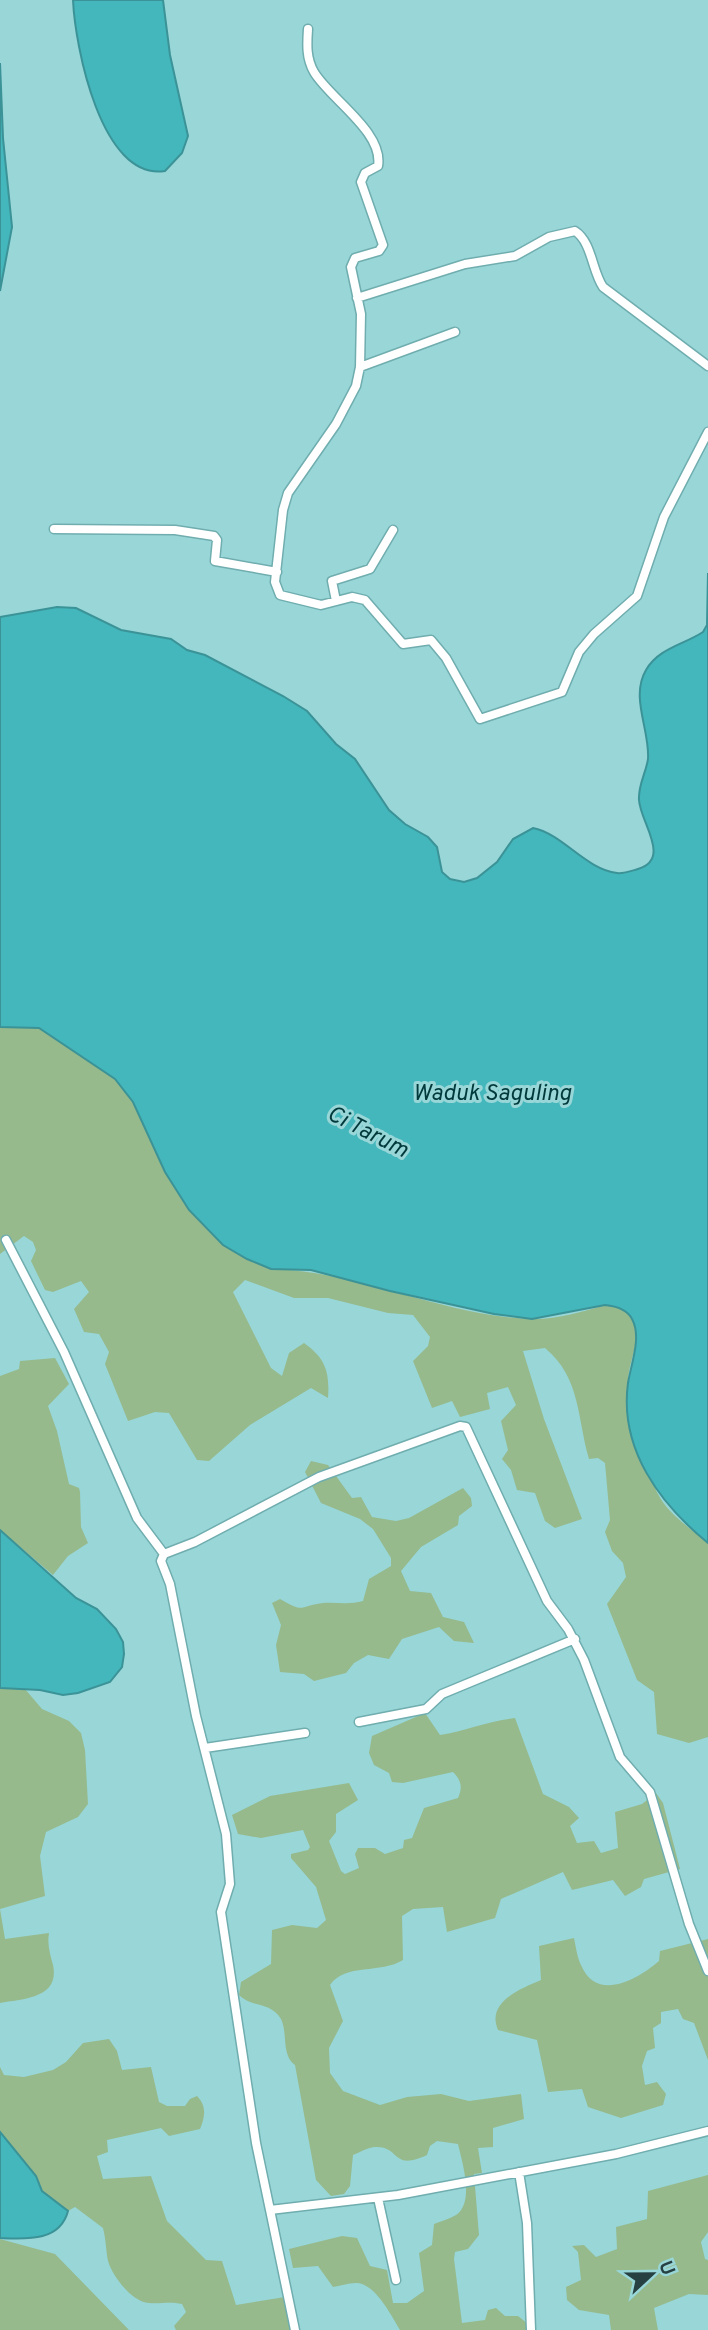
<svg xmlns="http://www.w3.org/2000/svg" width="708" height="2330" viewBox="0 0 708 2330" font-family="Overpass,sans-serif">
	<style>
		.green { fill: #96ba8c }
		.water { fill: #43b7bc; stroke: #3b9397; stroke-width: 2 }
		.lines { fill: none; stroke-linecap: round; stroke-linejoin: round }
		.minor-casing { stroke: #70adaf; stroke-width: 11 }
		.minor { stroke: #fff; stroke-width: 8 }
		.labels { text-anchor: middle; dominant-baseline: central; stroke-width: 6; stroke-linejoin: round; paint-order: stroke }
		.water-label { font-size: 23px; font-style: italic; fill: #023a3c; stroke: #98d6d8 }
	</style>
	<rect width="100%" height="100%" fill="#98d6d8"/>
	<path class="green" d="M0 1027 39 1028 115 1079 133 1102 165 1172 271 1269C360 1271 442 1316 531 1319 555 1320 582 1312 605 1305 615 1306 627 1309 633 1319 643 1339 627 1363 628 1384 630 1399 651 1480 658 1494 667 1513 692 1530 708 1543V1737L689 1743 657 1734 654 1692 637 1680 607 1604 626 1577 623 1563 612 1551 605 1532 610 1520 605 1463 598 1458 589 1459C577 1418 581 1378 545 1348L523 1351 544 1419 582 1519 555 1528 545 1521 535 1493 517 1490 511 1470 502 1459 508 1450 501 1421 516 1405 508 1387 487 1393 490 1409 460 1417 452 1401 432 1408 413 1361 428 1346 430 1337 413 1315 388 1313 328 1298H294L245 1280 233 1292 271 1368 282 1376 289 1353 304 1343C325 1358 330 1371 328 1398L311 1388 250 1425 209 1461 197 1460 169 1413 155 1412 128 1421 105 1364 109 1352 99 1334 84 1332 74 1309 89 1292 81 1281 53 1292 45 1290 31 1261 36 1250 33 1242 24 1236 0 1254Z
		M55 1358 69 1384 48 1406 57 1431 69 1484 79 1488 80 1492 81 1527 88 1543 68 1556 53 1575 0 1530V1376L19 1369 20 1361Z
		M311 1461 328 1465 352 1498 361 1497 372 1517 396 1521 409 1518 463 1488 471 1498 472 1506 459 1516 458 1525 421 1547 401 1571 410 1591 431 1593 443 1617 464 1622 474 1643 454 1641 439 1627 402 1639 389 1659 368 1655 354 1663 346 1673 314 1681 304 1674 280 1672 276 1645 281 1625 272 1603 280 1599C306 1614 298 1606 323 1603 337 1602 349 1605 363 1601L369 1579 391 1566V1558L373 1529 360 1519 321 1503 305 1472Z
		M0 1688 25 1689 42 1709 69 1721 81 1733 85 1750 88 1804 78 1817 46 1832 40 1856 45 1896 0 1909Z
		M425 1713 440 1735C465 1731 488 1721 515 1718L543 1794 569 1807 579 1818 570 1826 577 1843 594 1841 601 1853 618 1848 615 1812 642 1804 656 1793 663 1803 680 1869 644 1879 641 1887 625 1896 613 1880 572 1890 563 1872 501 1899 495 1918 447 1932 443 1907 413 1909 402 1916 403 1960C381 1974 345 1963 330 1985L343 2021 329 2048 330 2073 343 2091 380 2105 407 2097 441 2094 469 2101 521 2094 524 2119 493 2128V2147L478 2148 482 2173 474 2174 479 2235 468 2249 455 2252 454 2259 462 2323 485 2320 488 2310 496 2308 505 2316H518L528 2324V2330H400C391 2315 375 2283 356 2283 348 2283 340 2286 333 2287L318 2266 293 2268 289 2249 342 2236 357 2238 370 2266 387 2270 393 2303H407L424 2291 419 2253 432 2245 434 2224C441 2221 449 2219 456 2215 475 2202 462 2162 458 2144L437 2141 430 2146 427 2155C391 2172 401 2145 374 2147 367 2148 360 2152 353 2155L350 2186 344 2194 331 2196 316 2180 295 2065C281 2055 288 2033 281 2019 270 2001 252 2008 239 1995L241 1982 271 1964 272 1930 292 1925 317 1928 326 1920 316 1887 291 1858V1854L308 1850 310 1847 303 1830 261 1838 238 1834 232 1815 270 1796 349 1783 358 1800 336 1814V1832L329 1841 341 1871 345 1874 359 1868 355 1854 358 1848H375L385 1854 403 1848 404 1840 412 1838 424 1808 458 1798C463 1787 461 1780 453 1772L403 1783 392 1782 389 1773 374 1765 369 1753 372 1736Z
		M0 1909 5 1939 49 1933C47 1944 50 1954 53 1965 60 1998 24 1999 0 2003Z
		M574 1938C576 1947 577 1957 581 1965 597 2003 638 1979 659 1961L660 1951 708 1939V2060L694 2023 683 2019 678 2009 661 2012V2023L653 2028 655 2048 647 2051 642 2066 645 2085 657 2082 666 2094 663 2105 621 2118 588 2107 582 2089 548 2092 537 2040 498 2030C486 2002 520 1989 541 1980L539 1946Z
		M109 2039 117 2051 122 2070 151 2067 159 2102 167 2106H185L190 2099 197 2096C207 2106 205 2117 200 2129L169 2136 161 2128 107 2140 108 2152 97 2156 103 2179 151 2176 167 2221 206 2260 222 2261 236 2305 285 2297 291 2330H176L174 2326 186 2312 182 2304C169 2301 162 2304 149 2303 132 2302 113 2277 108 2261 106 2251 106 2240 103 2228L75 2207 68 2211 42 2191 36 2176 0 2132V2067L4 2075 24 2077 53 2070 66 2062 83 2043Z
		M708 2175V2232L701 2242 705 2259 708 2260V2295L689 2294 654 2308 658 2330H611L609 2315 579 2310 567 2300 566 2287 581 2280 578 2252 572 2246 584 2245 596 2257 617 2249 616 2227 647 2219 648 2191Z
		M0 2239 55 2254 129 2330H0Z"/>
	<path class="water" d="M73 0H163L170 55 188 136 182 153 165 171C101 181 75 46 73 0Z
		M0 63 3 138 12 227 0 291Z
		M708 573V1543C660 1504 619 1449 628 1383 631 1364 642 1337 632 1319 627 1309 615 1306 605 1305L532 1319 494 1314 390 1291 311 1270 271 1269 247 1259 223 1245 189 1210 165 1172 133 1102 115 1079 39 1028 0 1027V617L57 607 76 608 121 630 171 639 187 650 205 655 283 696 307 711 336 744 355 759 389 810 405 824 428 837 437 847 442 872 450 879 464 882 477 878 497 862 513 839 533 828C563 834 585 869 617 873 623 874 631 871 638 869 672 859 640 822 639 800 638 785 646 773 648 759 650 730 630 697 646 670 659 648 683 645 703 632L707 625Z
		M0 1530 76 1598 97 1609 116 1629 123 1642 124 1654 122 1667 110 1682 78 1693 63 1695 40 1690 0 1688Z
		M0 2132 36 2176 42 2191 68 2211C60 2242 26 2239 0 2238Z"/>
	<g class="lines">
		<g class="minor-casing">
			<path id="minor" d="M308 29C307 44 306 58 314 72 329 98 384 132 378 166L365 173 361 182 383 245 379 251 355 258 351 267 361 314 360 367 356 386 336 424 288 493 283 510 275 582 280 595 321 605 352 597 365 600 403 644 431 640 446 658 480 719 562 692 579 652 594 634 637 596 664 517 708 432
				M357 298 465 264 515 256 549 237 575 231C592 242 592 271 603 287L708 366
				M360 367 455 332
				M54 529 175 530 214 536 217 540 215 561 277 572
				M336 601 332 581 370 569 393 530
				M6 1240 64 1352 137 1518 164 1554
				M359 1722 426 1709 442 1694 575 1639
				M205 1748 305 1733
				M519 2172 527 2223 531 2330
				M378 2198 396 2280
				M270 2210 256 2143 221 1912 230 1884 226 1834 196 1716 170 1584 161 1561 164 1554 195 1542 319 1477 460 1426 466 1427 547 1601 568 1629 584 1660 620 1757 650 1792 689 1924 708 1971
				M295 2330 270 2210 398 2195 616 2154 708 2131"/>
		</g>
		<use href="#minor" class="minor"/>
	</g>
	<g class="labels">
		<g class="water-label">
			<text x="492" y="1094">Waduk Saguling</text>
			<text transform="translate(367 1133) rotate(27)">Ci Tarum</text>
		</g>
	</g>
	<g transform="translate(652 2274) rotate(68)" stroke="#98d6d8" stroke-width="5" paint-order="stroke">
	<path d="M0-5L12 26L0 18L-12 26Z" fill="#274041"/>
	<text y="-10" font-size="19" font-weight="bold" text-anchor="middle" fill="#274041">U</text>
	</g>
</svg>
